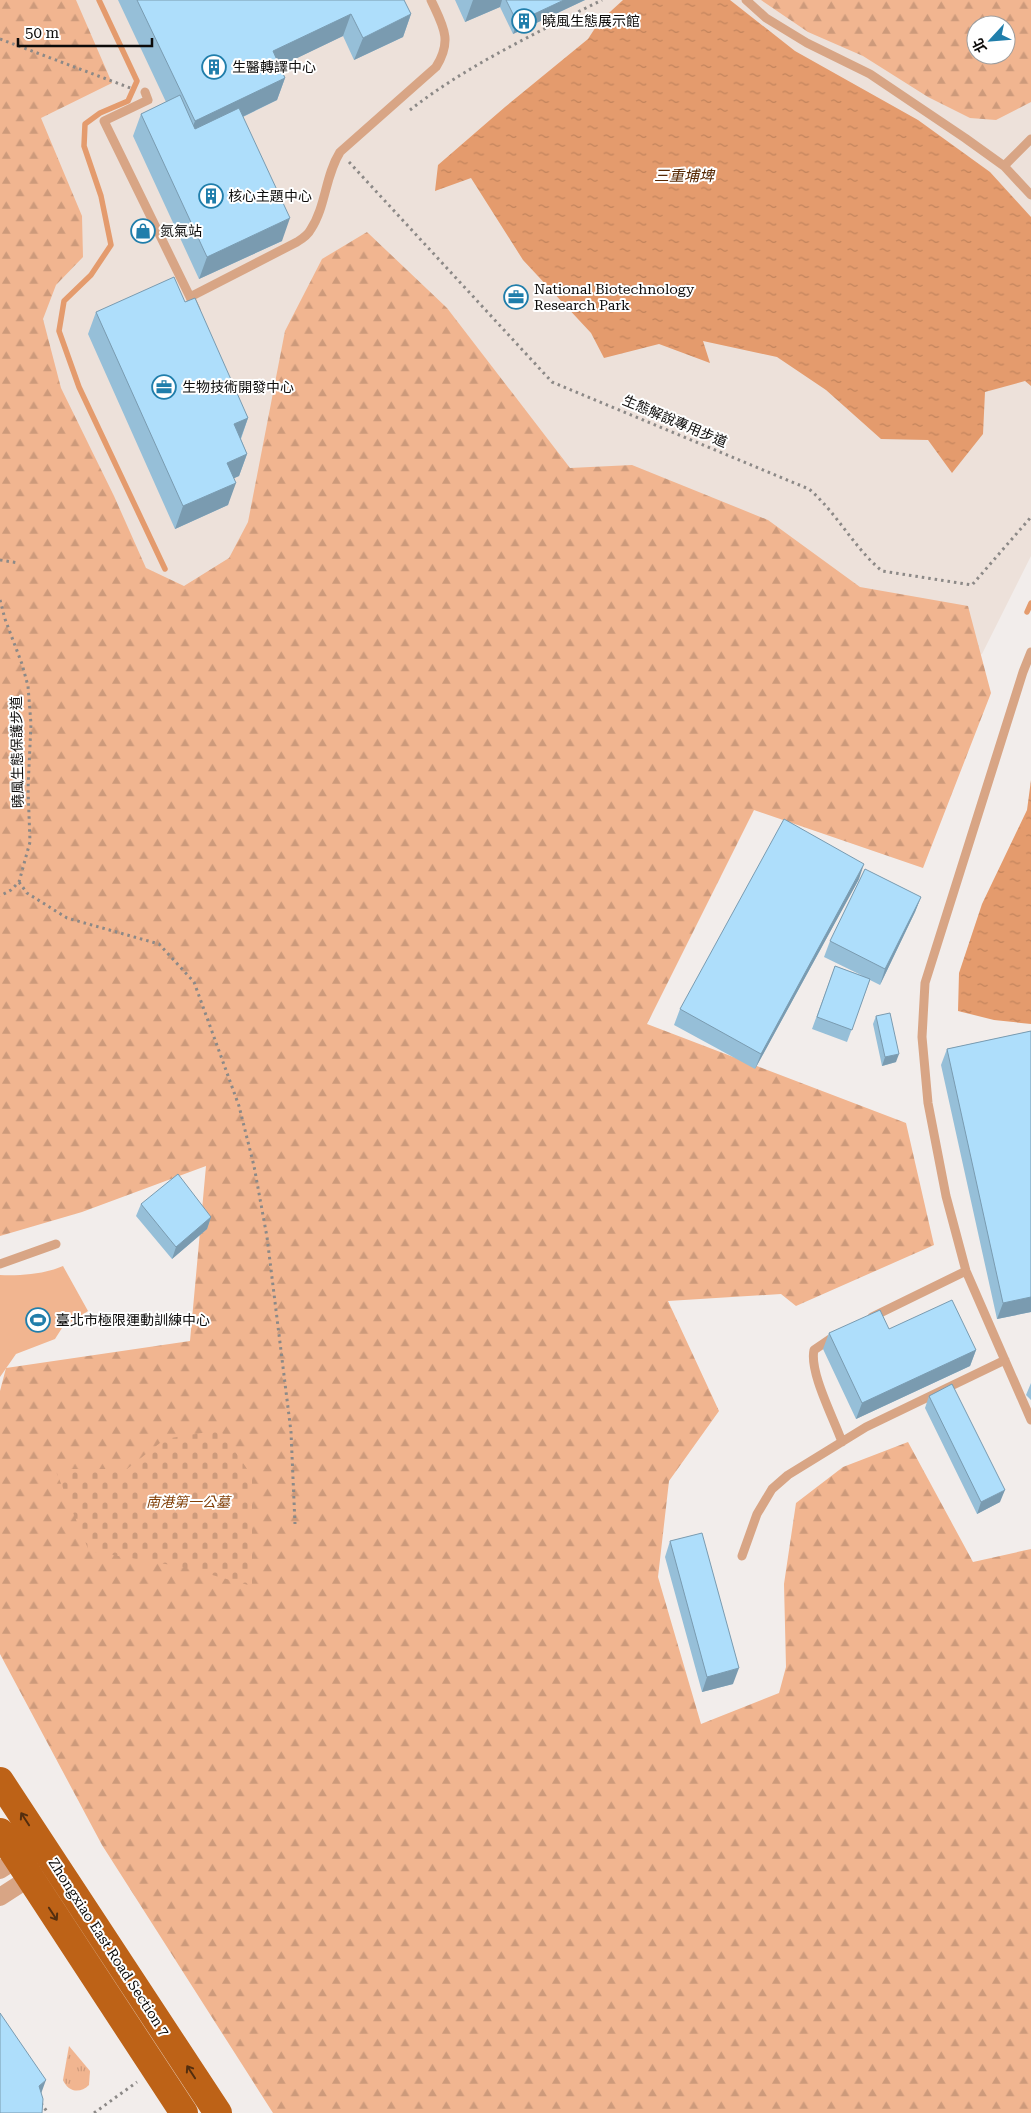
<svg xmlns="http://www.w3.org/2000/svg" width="1031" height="2113" viewBox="0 0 1031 2113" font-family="'Roboto Serif','Noto Sans TC',serif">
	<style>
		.built { fill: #ede1da; fill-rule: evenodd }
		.grass { fill: url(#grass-tufts) }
		.forest { fill: url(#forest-firs); fill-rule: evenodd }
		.cemetery { fill: url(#cemetery-stones) }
		.green { fill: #f1b590 }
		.water { fill: url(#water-ripples) }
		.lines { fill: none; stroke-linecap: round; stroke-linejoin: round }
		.stream { stroke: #e49b6d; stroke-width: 5.5 }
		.path { stroke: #8c8987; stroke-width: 3; stroke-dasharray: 2.5 4; stroke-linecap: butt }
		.lane { stroke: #d8a585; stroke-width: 9 }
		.street { stroke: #d8a585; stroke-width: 18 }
		.primary { stroke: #bd6217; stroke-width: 28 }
		.wall { fill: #96bfd8 }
		.shaded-wall { fill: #7a9bb0 }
		.building { fill: #aedefb; stroke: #7a9bb0 }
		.oneway { stroke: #532e0f }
		.labels { text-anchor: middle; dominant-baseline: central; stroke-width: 4; stroke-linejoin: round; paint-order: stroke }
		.poi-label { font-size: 14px; fill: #0c0b0a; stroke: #fff; text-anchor: start }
		.street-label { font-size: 14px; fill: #0c0b0a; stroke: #fff }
		.park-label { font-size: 14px; font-style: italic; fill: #813f07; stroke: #fff }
		.water-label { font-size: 15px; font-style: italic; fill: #562803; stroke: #fff }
	</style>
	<defs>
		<pattern id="grass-tufts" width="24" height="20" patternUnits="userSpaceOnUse" patternTransform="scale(1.25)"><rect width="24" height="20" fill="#f1b590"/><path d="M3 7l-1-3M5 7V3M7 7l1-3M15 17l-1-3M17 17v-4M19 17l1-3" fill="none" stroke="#cd9a7b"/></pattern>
		<pattern id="forest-firs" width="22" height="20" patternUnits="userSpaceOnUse" patternTransform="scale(1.25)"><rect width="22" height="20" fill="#f1b590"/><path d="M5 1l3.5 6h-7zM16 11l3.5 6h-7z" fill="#cd9a7b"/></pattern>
		<pattern id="cemetery-stones" width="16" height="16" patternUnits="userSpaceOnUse" patternTransform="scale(1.25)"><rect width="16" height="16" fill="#f1b590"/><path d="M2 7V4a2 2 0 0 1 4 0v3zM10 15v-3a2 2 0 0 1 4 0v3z" fill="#cd9a7b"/></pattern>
		<pattern id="water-ripples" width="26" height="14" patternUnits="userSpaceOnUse" patternTransform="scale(1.25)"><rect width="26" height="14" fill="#e49b6d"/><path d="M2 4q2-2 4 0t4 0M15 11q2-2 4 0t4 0" fill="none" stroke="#c2845d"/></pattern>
	</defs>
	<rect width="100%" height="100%" fill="#f2edeb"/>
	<path class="built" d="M0 0H1031V556L982 654 540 813 0 538ZM976 25H1006V55H976Z"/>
	<path class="grass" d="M69 2046 90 2071 89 2085C80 2094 68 2092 63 2080Z"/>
	<path class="forest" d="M0 0H76L112 83 41 118 82 216 83 257 56 285 43 319 61 388 114 496 146 568 184 586 229 558 248 522 285 331 322 259 367 232 447 308 570 468 632 465 768 520 860 587 968 606 991 693 923 868 754 810 647 1024 906 1123 934 1245 796 1306 781 1294 668 1301 719 1411 669 1481 658 1577 701 1724 779 1693 786 1667 784 1584 796 1503 843 1467 908 1442 973 1562 1031 1549V2113H273L102 1845 0 1654V1391L6 1368 190 1341 206 1166 82 1212 0 1236Z
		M761 0H1031V102L996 120 970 118 928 97 863 56 808 32ZM976 25H1006V55H976Z"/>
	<path class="cemetery" d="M220 1430 252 1476V1586L183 1567 89 1551 55 1469H127L165 1439Z"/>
	<path class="green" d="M63 1266 88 1311 62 1328 55 1339 16 1354 0 1377V1275C20 1276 45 1274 63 1266Z"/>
	<path class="water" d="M623 0H730L795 51 918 120 990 172 1031 217V386L1025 381 985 392 983 434 952 473 928 440 881 439 826 390 777 357 703 341 710 363 659 344 604 358 591 333 523 260 471 178 435 191 438 165 505 107 588 39 599 22Z
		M1031 780V1024L994 1020 958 1011 959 973 982 904 1027 810Z"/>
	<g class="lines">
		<path class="stream" d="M99 0 137 81 128 101 100 113 85 124 84 146 101 196 111 245 91 275 64 301 59 331 79 387 165 569
			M1027 612 1031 603"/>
		<path class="path" d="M0 39 133 89
			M410 110C466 66 538 32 602 0
			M349 162 552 382 809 489C837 513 854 548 882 571L972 585 1031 517
			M0 560 19 563
			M0 600 5 619 22 664 28 686 31 724 28 788 30 842 19 882 11 890 0 896
			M19 882 27 893 67 918 159 944 194 982 239 1106 254 1166 267 1237 291 1432 295 1524
			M41 2103 48 2113
			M94 2113 137 2082"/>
		<path class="lane" d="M746 0 766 18 807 43 870 74 965 138 1004 166 1031 195
			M145 92 148 100 104 121 190 297
			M1004 166 1031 139
			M196 310 190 297 297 242C302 239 308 235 311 229 326 206 325 176 340 152L436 67C453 40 443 26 431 0
			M1031 652 1023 672 925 983 922 1037 928 1103 946 1196 966 1271 1031 1420
			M0 1264 56 1244
			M872 1317 966 1271
			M836 1335 814 1350C809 1372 834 1419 842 1442
			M742 1556 757 1514 772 1489 788 1475 866 1427 1005 1360"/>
		<path class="street" d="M0 1870 25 1854
			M0 1897 54 1862"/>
		<path class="primary" d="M0 1781 218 2113
			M0 1832 184 2113"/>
	</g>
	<path class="wall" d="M118 0H404L411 14 403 37 354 60 343 36 280 66 285 78 277 100 243 117 282 241 199 279 133 136 141 114 166 102Z
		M455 0H585L513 34 500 7 465 22Z
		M185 302 248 418 241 439 247 454 239 476 234 478 228 505 175 529 88 334 96 312Z
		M859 879 755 1069 674 1025 680 1009Z
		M921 897 915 912 880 985 870 980 847 1042 812 1029 835 966 863 976 824 957 830 941Z
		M876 1016 896 1062 882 1066 873 1024Z
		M1031 1031V1312L997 1319 941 1065 947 1049Z
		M141 1204 211 1217 207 1229 172 1259 136 1216Z
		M829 1333 976 1350 970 1366 856 1419 823 1349Z
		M1031 1383V1400L1026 1395Z
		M929 1396 1000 1502 977 1514 925 1408Z
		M670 1541 733 1684 702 1692 665 1557Z"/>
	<path class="shaded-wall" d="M473 0H502L500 7 465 22Z
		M564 0H585L513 34 517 22Z
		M351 14 343 36 264 74 273 51Z
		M411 14 403 37 354 60 363 38Z
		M285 78 277 100 186 144 195 121Z
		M290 218 282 241 199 279 207 257Z
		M248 418 240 440 234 424Z
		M247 454 239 476 219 485 227 463Z
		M236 483 228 505 175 529 183 506Z
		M864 864 859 879 755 1069 761 1054Z
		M921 897 915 912 880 985 885 969Z
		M899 1054 896 1062 882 1066 885 1057Z
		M211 1217 207 1229 172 1259 176 1247Z
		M1031 1297V1312L997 1319 1003 1303Z
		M976 1350 970 1366 856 1419 862 1403Z
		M1005 1490 1000 1502 977 1514 981 1502Z
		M739 1668 733 1684 702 1692 707 1677Z
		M46 2080 34 2113 39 2086Z"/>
	<path class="building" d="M137 0H404L411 14 363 38 351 14 273 51 285 78 195 121Z
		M506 0H564L517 22Z
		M180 95 195 129 239 108 290 218 207 257 141 114Z
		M174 277 185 302 195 298 248 418 234 424 247 454 227 463 236 483 183 506 96 312Z
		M784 819 864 864 761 1054 680 1009Z
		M865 869 921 897 885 969 830 941Z
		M835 966 870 979 852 1030 817 1017Z
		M890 1013 899 1054 885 1057 876 1016Z
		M1031 1031V1297L1003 1303 947 1049Z
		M178 1174 211 1217 176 1247 141 1204Z
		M952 1300 976 1350 862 1403 829 1333 880 1310 889 1329Z
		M952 1384 1005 1490 981 1502 929 1396Z
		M702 1533 739 1668 707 1677 670 1541Z
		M0 2013 46 2080 39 2086 43 2099 42 2113H0Z"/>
	<defs><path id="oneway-shaft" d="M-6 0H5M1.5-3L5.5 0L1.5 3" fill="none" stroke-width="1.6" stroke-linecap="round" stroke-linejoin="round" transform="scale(1.25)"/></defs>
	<g class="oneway">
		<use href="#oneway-shaft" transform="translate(25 1819) rotate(-123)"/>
		<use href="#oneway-shaft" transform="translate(53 1914) rotate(57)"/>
		<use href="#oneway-shaft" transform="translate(191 2072) rotate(-123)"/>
	</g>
	<defs>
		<g id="building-ring" transform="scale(1.25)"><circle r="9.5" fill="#fff" stroke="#207eab" stroke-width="1.5"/><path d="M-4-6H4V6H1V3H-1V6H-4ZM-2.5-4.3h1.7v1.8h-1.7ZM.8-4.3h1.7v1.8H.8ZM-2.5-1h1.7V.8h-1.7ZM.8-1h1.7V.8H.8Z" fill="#207eab"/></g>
		<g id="shop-ring" transform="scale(1.25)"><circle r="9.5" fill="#fff" stroke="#207eab" stroke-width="1.5"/><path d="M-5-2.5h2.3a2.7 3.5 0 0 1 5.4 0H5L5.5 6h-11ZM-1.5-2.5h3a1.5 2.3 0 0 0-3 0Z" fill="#207eab"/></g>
		<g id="office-ring" transform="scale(1.25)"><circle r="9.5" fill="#fff" stroke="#207eab" stroke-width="1.5"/><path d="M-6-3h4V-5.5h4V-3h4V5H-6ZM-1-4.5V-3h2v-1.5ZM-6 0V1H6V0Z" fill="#207eab"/></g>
		<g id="stadium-ring" transform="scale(1.25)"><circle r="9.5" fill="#fff" stroke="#207eab" stroke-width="1.5"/><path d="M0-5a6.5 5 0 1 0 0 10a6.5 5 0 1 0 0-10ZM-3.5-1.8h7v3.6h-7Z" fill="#207eab"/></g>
	</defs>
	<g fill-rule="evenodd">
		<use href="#building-ring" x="524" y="21"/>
		<use href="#building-ring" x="214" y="67"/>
		<use href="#building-ring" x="211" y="196"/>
		<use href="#shop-ring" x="143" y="231"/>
		<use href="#office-ring" x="516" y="297"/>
		<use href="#office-ring" x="164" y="387"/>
		<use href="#stadium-ring" x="38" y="1320"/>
	</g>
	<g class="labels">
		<g class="poi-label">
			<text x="542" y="21">曉風生態展示館</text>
			<text x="232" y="67">生醫轉譯中心</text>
			<text x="228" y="196">核心主題中心</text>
			<text x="160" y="231">氮氣站</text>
			<text x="534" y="289">National Biotechnology<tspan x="534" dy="16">Research Park</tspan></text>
			<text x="182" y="387">生物技術開發中心</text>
			<text x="56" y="1320">臺北市極限運動訓練中心</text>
		</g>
		<g class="street-label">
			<text transform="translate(675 421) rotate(23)">生態解說專用步道</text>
			<text transform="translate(17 752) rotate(-91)">曉風生態保護步道</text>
			<text transform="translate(109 1947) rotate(57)">Zhongxiao East Road Section 7</text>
		</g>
		<g class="park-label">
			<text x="188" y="1502">南港第一公墓</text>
		</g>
		<g class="water-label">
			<text x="684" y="176">三重埔埤</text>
		</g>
	</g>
	<g transform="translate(991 40) rotate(244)"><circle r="24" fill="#ffffff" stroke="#9e9d9d"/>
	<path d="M0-4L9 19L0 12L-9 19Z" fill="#207eab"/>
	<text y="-8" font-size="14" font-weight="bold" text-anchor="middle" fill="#0c0b0a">北</text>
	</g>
	<path d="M18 38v8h134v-8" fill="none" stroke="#0c0b0a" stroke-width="2.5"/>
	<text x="25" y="38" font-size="15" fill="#0c0b0a" stroke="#ffffff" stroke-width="4" paint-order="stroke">50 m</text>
</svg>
